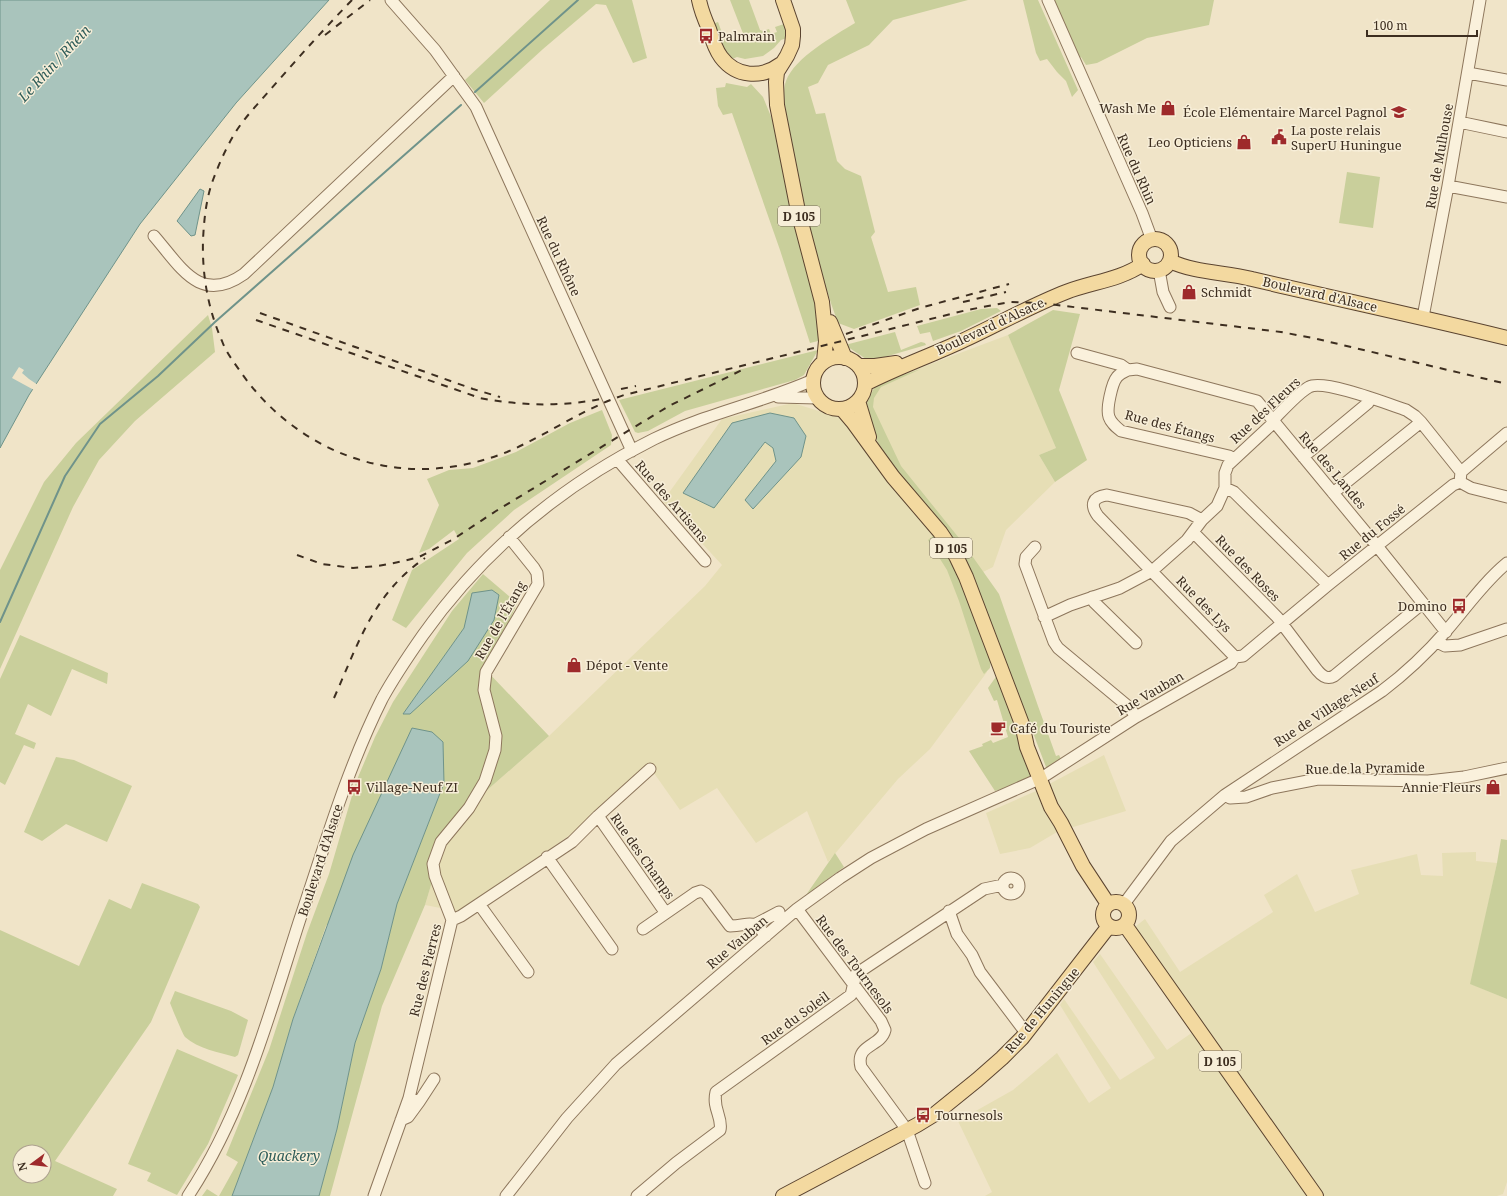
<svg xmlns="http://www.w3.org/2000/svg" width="1507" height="1196" viewBox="0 0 1507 1196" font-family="'Noto Serif',serif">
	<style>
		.farmland { fill: #e6deb5 }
		.green { fill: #c9cf9b; fill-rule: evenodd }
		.water { fill: #a9c4bc; stroke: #6f938a }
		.pier { fill: #f0e4c8 }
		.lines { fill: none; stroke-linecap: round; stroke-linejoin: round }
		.stream { stroke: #6f938a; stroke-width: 2 }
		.minor-casing { stroke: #8d765c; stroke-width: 13 }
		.major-casing { stroke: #5b4430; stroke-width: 16 }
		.minor { stroke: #faf1dc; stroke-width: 11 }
		.major { stroke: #f3d9a0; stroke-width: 14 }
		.rail { stroke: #3d2e20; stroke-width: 2; stroke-dasharray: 7 7; stroke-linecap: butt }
		.labels { text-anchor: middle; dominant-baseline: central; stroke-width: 3; stroke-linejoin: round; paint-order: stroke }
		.shield { fill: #f7eed8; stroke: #756857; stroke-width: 1 }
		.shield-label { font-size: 12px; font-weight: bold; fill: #3d2e20 }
		.poi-label { font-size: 13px; fill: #3d2e20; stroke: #f7eed8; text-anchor: start }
		.street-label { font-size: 13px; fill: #3d2e20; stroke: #f7eed8 }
		.water-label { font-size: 14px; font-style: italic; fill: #2f5d5a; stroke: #f7eed8 }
	</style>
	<rect width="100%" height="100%" fill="#f0e4c8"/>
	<path class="farmland" d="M1008 335 1039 404 1056 448 1039 455 1055 482 1006 530 993 567 957 585 987 672 930 749 898 779 828 862 807 811 756 843 717 788 680 810 649 766 574 832 461 912 425 905 448 829 485 792 549 736 705 586 722 565 663 501 722 419 793 403 838 417 880 383Z
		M1104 755 1126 811 1057 832 1030 848 1000 854 986 813 1036 791Z
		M1476 852V861L1497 863 1471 984 1507 999V1182L1503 1194 1497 1196H985L992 1192 958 1121 1013 1090 1057 1053 1089 1103 1111 1088 1060 1005 1064 999 1120 1080 1155 1058 1093 962 1100 954 1167 1050 1193 1032 1126 934 1145 919 1180 972 1273 912 1264 895 1297 874 1315 912 1359 894 1351 870 1417 854 1421 875 1443 876 1442 853Z"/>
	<path class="green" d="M550 0H632L647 58 633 63 606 5 596 4 543 49 484 103 465 80Z
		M730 0H749L760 30 763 31 769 29 771 34 777 32 775 27 787 23 790 37 781 40 774 48 763 56 745 59 737 57 727 61 710 25 718 22 725 41 728 42 744 36Z
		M846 0H968L893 20 869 45 828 65 818 83 808 87 816 114 825 113 837 161 845 169 861 176 875 232 871 237 888 292 916 287 920 305 854 329 838 323C827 293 818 263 810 233 802 202 797 169 791 138 788 124 781 93 786 81 795 57 834 36 855 23Z
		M1023 0H1038L1078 90 1072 97 1066 81 1057 72 1047 59 1040 61 1036 53Z
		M1053 0H1214L1209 25 1147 38 1097 63 1086 65 1081 57 1078 59Z
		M726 83 747 87 751 84 763 97 772 119 817 304 819 322 818 341 810 343 780 250 732 113 723 115 718 106 716 88 725 87Z
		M1347 172 1380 177 1373 228 1339 223Z
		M997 308 1001 311 961 331 933 341 930 332 920 334 917 326 981 309Z
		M1053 310 1080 314 1059 390 1087 460 1055 482 1039 455 1056 448 1008 335Z
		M208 315 212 328 215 352 135 421 99 460 73 507 0 669V570L44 482 76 443Z
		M895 332 901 350 921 342 925 343 926 345 881 358 866 359 845 345Z
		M818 350 804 375 795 380 685 411 648 431 638 433 635 432 619 400Z
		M921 369 881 387 874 398 873 407 901 466 963 543 999 594 1038 706 1056 756 1059 755 1062 761 1051 768 1046 767 1005 659 978 593 915 496 882 453 868 417 869 414 866 405 876 384Z
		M602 410 612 435 611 445 514 510 467 553 406 628 392 620 412 570 459 539 454 530 429 549 419 553 439 505 427 479 449 470 473 468 516 452 570 423Z
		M934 535 942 543 954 562 991 658 990 668 984 674 981 669 959 601 947 570 928 540Z
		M483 574 517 603 505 632 494 648 484 668 549 736 485 792 448 829 425 905 382 1006 330 1196H319L337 1129 355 1043 381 969 397 904 444 783 326 926 293 1019 273 1087 232 1196H219L238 1162 226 1155 269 1050 307 933 329 874 356 782 375 737 393 702 452 611ZM464 628 410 714H404V713Z
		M20 635 108 673 107 684 72 669 51 716 28 704 15 734 36 743 34 749 24 745 5 785 0 782V679Z
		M998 674 1032 778 1026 782 995 791 969 751 983 746 982 744 991 740 993 743 1008 737 997 700 994 701 988 688Z
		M56 757 74 760 132 786 107 842 66 824 42 841 24 832Z
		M1501 839 1507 840V999L1470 984 1497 863Z
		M835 853 844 867 806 895Z
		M142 883 198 904 200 907 151 1022 55 1161 117 1189 113 1196H0V930L79 966 109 899 131 909ZM20 1152H44V1176H20Z
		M175 991 231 1011 248 1020 238 1055 235 1057C219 1052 198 1049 185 1037 183 1035 172 1008 170 1003Z
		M177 1049 238 1075 208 1144 177 1195 147 1181 151 1173 128 1164Z
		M207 1189 218 1196H202Z"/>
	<path class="water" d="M0 0H329L236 103 140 224 29 395 0 448Z
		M200 189 204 191 195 235 191 236 177 221Z
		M770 413 794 418 806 436 801 457 753 509 745 500 776 461 773 448 765 442 714 508 683 493 732 423Z
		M492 590 499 595 494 620 468 661 410 714H403L464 628 472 593Z
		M412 728 432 732 443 742 444 783 397 904 381 969 355 1043 337 1129 319 1196H232L273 1087 293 1019 353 855Z"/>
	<path class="pier" d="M19 367 24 370 22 373 29 379 38 385 34 390 12 378Z"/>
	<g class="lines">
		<path class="stream" d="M475 92 578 0
			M0 622 65 476 100 424 158 376 215 322 461 105"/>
		<g class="minor-casing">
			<path id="minor" d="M391 0 435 50 476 107 632 451
				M1048 0 1142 213 1152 240
				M1468 73 1507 80
				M1459 122 1507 132
				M1448 186 1507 197
				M154 236C181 267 200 305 244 274L454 76
				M1159 270 1163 292 1170 307
				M1423 317 1448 186 1480 0
				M1077 353 1121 365 1128 370 1137 369 1257 401 1377 546 1446 632
				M1128 370C1124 372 1120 373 1117 377 1112 383 1106 409 1109 417 1111 423 1116 427 1121 431L1229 456 1234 459
				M778 397 817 398
				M1303 457 1368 403 1370 398
				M617 459 705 561
				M1460 482 1471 488 1507 497
				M1225 488 1234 492 1328 585
				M1333 493 1421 422
				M1202 520 1189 513 1107 495C1092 497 1090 505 1098 516L1235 657
				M1193 532 1277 617 1317 670C1322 676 1327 680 1334 676L1423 603
				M1035 547 1026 557 1025 564 1054 642 1058 648 1130 708 1136 717
				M1092 597 1094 602 1136 643
				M1044 617 1070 605 1120 588 1152 571 1187 540 1202 520 1217 506 1225 488V473L1228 465 1271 425 1273 420C1282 411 1299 392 1309 387 1324 379 1388 404 1406 410L1415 416 1421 422 1461 472
				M1437 642 1445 646 1460 645 1507 629
				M1046 775 1136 717 1231 663 1235 657 1243 656 1328 585 1453 485 1460 482 1461 472 1507 433
				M1225 795 1230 798 1246 797 1272 788 1318 779 1428 781 1464 777 1507 768
				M598 816 665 912
				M547 857 612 949
				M1003 886a8 8 0 1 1 16 0a8 8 0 1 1-16 0Z
				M479 904 528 972
				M1124 904 1171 841 1225 795 1382 691C1406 673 1427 653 1447 630 1466 608 1484 582 1507 563
				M797 909 881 1021 885 1030C881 1047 855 1044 861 1067L907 1130 925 1183
				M949 911 957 934 972 955 980 972 1026 1033
				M452 920 435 876 433 864 441 842 469 808 485 781 495 750 496 736 484 690 486 672 538 584 537 573 534 568 509 537
				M452 920 461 916 572 842 598 816 650 769
				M756 924 779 912
				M643 929 695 893 701 891 706 894 730 926C750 926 752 917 766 936
				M419 1102 434 1079
				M401 1120 408 1117 419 1102 409 1098
				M188 1196C244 1111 269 1015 300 919 325 845 347 769 382 699 394 677 409 655 423 635 483 551 562 485 654 439 705 414 761 403 813 380
				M374 1196 409 1098 452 920
				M506 1196 567 1118 616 1064 797 909 840 878 871 858 926 829 1039 779
				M637 1196 676 1163 720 1130C723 1117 712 1109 716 1092L851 995 856 974 984 889 1003 885"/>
		</g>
		<g class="major-casing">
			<path id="major" d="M699 0C701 10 705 20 709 29 712 39 715 49 721 57 736 77 761 79 781 64
				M783 0 793 29V36L792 45 787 56 777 72 776 82 777 105 798 211 822 302 826 341 824 361
				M1139 255a16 16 0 1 1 32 0a16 16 0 1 1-32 0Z
				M1170 261C1195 273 1225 272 1252 279 1337 299 1422 317 1507 338
				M830 322 845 358
				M813 383a26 26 0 1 1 52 0a26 26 0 1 1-52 0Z
				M859 366H875L896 363
				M865 384C896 368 930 356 962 341 997 325 1030 306 1066 292 1092 282 1120 280 1143 264
				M858 401 869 437
				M842 409 853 422 893 477 940 532 956 556 966 577 1022 724 1027 747 1051 807 1061 823 1083 866 1108 904
				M1103 915a13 13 0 1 1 26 0a13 13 0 1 1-26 0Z
				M1125 925 1316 1196
				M783 1196 917 1125 935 1114 977 1080 1002 1058 1022 1038 1109 926"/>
		</g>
		<use href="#minor" class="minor"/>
		<use href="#major" class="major"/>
		<path class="rail" d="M352 0C324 29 297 59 270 90 258 104 245 117 235 133 226 148 219 164 213 180 206 199 204 220 203 240 202 275 208 309 222 341 226 352 233 361 240 371 282 432 351 471 427 469 454 468 482 462 507 452 547 435 582 409 624 395L967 310 1010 302 1040 303 1281 332 1313 338 1507 384
			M325 35 370 0
			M963 302 1006 292
			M260 313 473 389 500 397
			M256 320 480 398C522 406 564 407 605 398
			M846 334 920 308 1009 284
			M621 389 636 386
			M297 555 322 564 353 568 378 566 404 561 419 557 452 540 496 511 669 406 744 369
			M334 698C359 642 373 594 425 558"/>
	</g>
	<defs>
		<g id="bus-bare" transform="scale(1.2)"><path d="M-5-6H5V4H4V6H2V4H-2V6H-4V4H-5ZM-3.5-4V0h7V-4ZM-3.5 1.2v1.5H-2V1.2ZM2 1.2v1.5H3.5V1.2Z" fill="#9e2a2b" stroke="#f7eed8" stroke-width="2.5" paint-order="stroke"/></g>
		<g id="shop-bare" transform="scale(1.2)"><path d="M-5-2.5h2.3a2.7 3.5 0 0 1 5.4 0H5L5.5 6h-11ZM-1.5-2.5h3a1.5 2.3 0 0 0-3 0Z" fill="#9e2a2b" stroke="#f7eed8" stroke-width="2.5" paint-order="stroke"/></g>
		<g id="school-bare" transform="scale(1.2)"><path d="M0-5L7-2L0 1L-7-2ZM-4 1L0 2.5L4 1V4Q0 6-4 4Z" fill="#9e2a2b" stroke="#f7eed8" stroke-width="2.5" paint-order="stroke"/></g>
		<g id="civic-bare" transform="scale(1.2)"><path d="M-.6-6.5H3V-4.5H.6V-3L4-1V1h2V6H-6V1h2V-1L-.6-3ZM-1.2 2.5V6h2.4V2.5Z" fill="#9e2a2b" stroke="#f7eed8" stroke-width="2.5" paint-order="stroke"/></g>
		<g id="cafe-bare" transform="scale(1.2)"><path d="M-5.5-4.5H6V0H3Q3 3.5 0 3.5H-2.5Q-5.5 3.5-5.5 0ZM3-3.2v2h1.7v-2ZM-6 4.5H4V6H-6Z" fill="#9e2a2b" stroke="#f7eed8" stroke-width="2.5" paint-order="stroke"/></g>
	</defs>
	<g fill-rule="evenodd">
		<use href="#bus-bare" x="706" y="36"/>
		<use href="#shop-bare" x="1168" y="108"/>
		<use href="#school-bare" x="1399" y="112"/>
		<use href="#civic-bare" x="1279" y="137"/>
		<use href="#shop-bare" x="1244" y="142"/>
		<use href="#shop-bare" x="1189" y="292"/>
		<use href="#bus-bare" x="1459" y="606"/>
		<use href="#shop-bare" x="574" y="665"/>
		<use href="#cafe-bare" x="998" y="728"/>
		<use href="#bus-bare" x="354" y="787"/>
		<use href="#shop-bare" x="1493" y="787"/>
		<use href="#bus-bare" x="923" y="1115"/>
	</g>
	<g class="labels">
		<g class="shield">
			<rect x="778" y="206" width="42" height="20" rx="3"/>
			<rect x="930" y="538" width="42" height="20" rx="3"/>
			<rect x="1199" y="1051" width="42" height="20" rx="3"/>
		</g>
		<g class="shield-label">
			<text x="799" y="216">D 105</text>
			<text x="951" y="548">D 105</text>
			<text x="1220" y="1061">D 105</text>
		</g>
		<g class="poi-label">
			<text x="718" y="36">Palmrain</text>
			<text x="1156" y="108" text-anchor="end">Wash Me</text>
			<text x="1387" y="112" text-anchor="end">École Elémentaire Marcel Pagnol</text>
			<text x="1291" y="130">La poste relais<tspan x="1291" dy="15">SuperU Huningue</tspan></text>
			<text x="1232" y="142" text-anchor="end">Leo Opticiens</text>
			<text x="1201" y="292">Schmidt</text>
			<text x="1447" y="606" text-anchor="end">Domino</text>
			<text x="586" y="665">Dépot - Vente</text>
			<text x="1010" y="728">Café du Touriste</text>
			<text x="366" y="787">Village-Neuf ZI</text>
			<text x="1481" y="787" text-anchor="end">Annie Fleurs</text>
			<text x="935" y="1115">Tournesols</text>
		</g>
		<g class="street-label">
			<text transform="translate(1439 156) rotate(-80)">Rue de Mulhouse</text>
			<text transform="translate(1137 169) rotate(66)">Rue du Rhin</text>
			<text transform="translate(559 256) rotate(65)">Rue du Rhône</text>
			<text transform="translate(1320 294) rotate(13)">Boulevard d'Alsace</text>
			<text transform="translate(990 326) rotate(-25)">Boulevard d'Alsace</text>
			<text transform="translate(1265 410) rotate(-43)">Rue des Fleurs</text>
			<text transform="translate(1170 426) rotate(15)">Rue des Étangs</text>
			<text transform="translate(1333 470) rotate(50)">Rue des Landes</text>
			<text transform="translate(672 501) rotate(49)">Rue des Artisans</text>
			<text transform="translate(1372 532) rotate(-39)">Rue du Fossé</text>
			<text transform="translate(1248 568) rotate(46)">Rue des Roses</text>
			<text transform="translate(1204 604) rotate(46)">Rue des Lys</text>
			<text transform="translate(500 620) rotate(-60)">Rue de l'Étang</text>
			<text transform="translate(1150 693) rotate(-30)">Rue Vauban</text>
			<text transform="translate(1326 710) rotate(-33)">Rue de Village-Neuf</text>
			<text transform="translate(1365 768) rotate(-1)">Rue de la Pyramide</text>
			<text transform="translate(643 856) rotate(55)">Rue des Champs</text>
			<text transform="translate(320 860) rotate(-72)">Boulevard d'Alsace</text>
			<text transform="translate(737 942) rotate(-40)">Rue Vauban</text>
			<text transform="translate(855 964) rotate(53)">Rue des Tournesols</text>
			<text transform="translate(425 970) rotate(-76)">Rue des Pierres</text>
			<text transform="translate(1042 1010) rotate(-50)">Rue de Huningue</text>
			<text transform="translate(795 1018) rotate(-36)">Rue du Soleil</text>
		</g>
		<g class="water-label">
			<text transform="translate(54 63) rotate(-47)">Le Rhin / Rhein</text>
			<text x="289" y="1155">Quackery</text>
		</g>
	</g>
	<g transform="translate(32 1164) rotate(255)"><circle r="19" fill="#f7eed8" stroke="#ada18e"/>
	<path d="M0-3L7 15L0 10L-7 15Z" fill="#9e2a2b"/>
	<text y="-6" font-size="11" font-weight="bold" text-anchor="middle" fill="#3d2e20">N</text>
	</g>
	<path d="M1367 30v6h110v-6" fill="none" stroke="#3d2e20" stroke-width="2"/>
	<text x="1373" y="30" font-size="12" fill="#3d2e20" stroke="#f7eed8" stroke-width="3" paint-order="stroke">100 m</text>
</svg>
